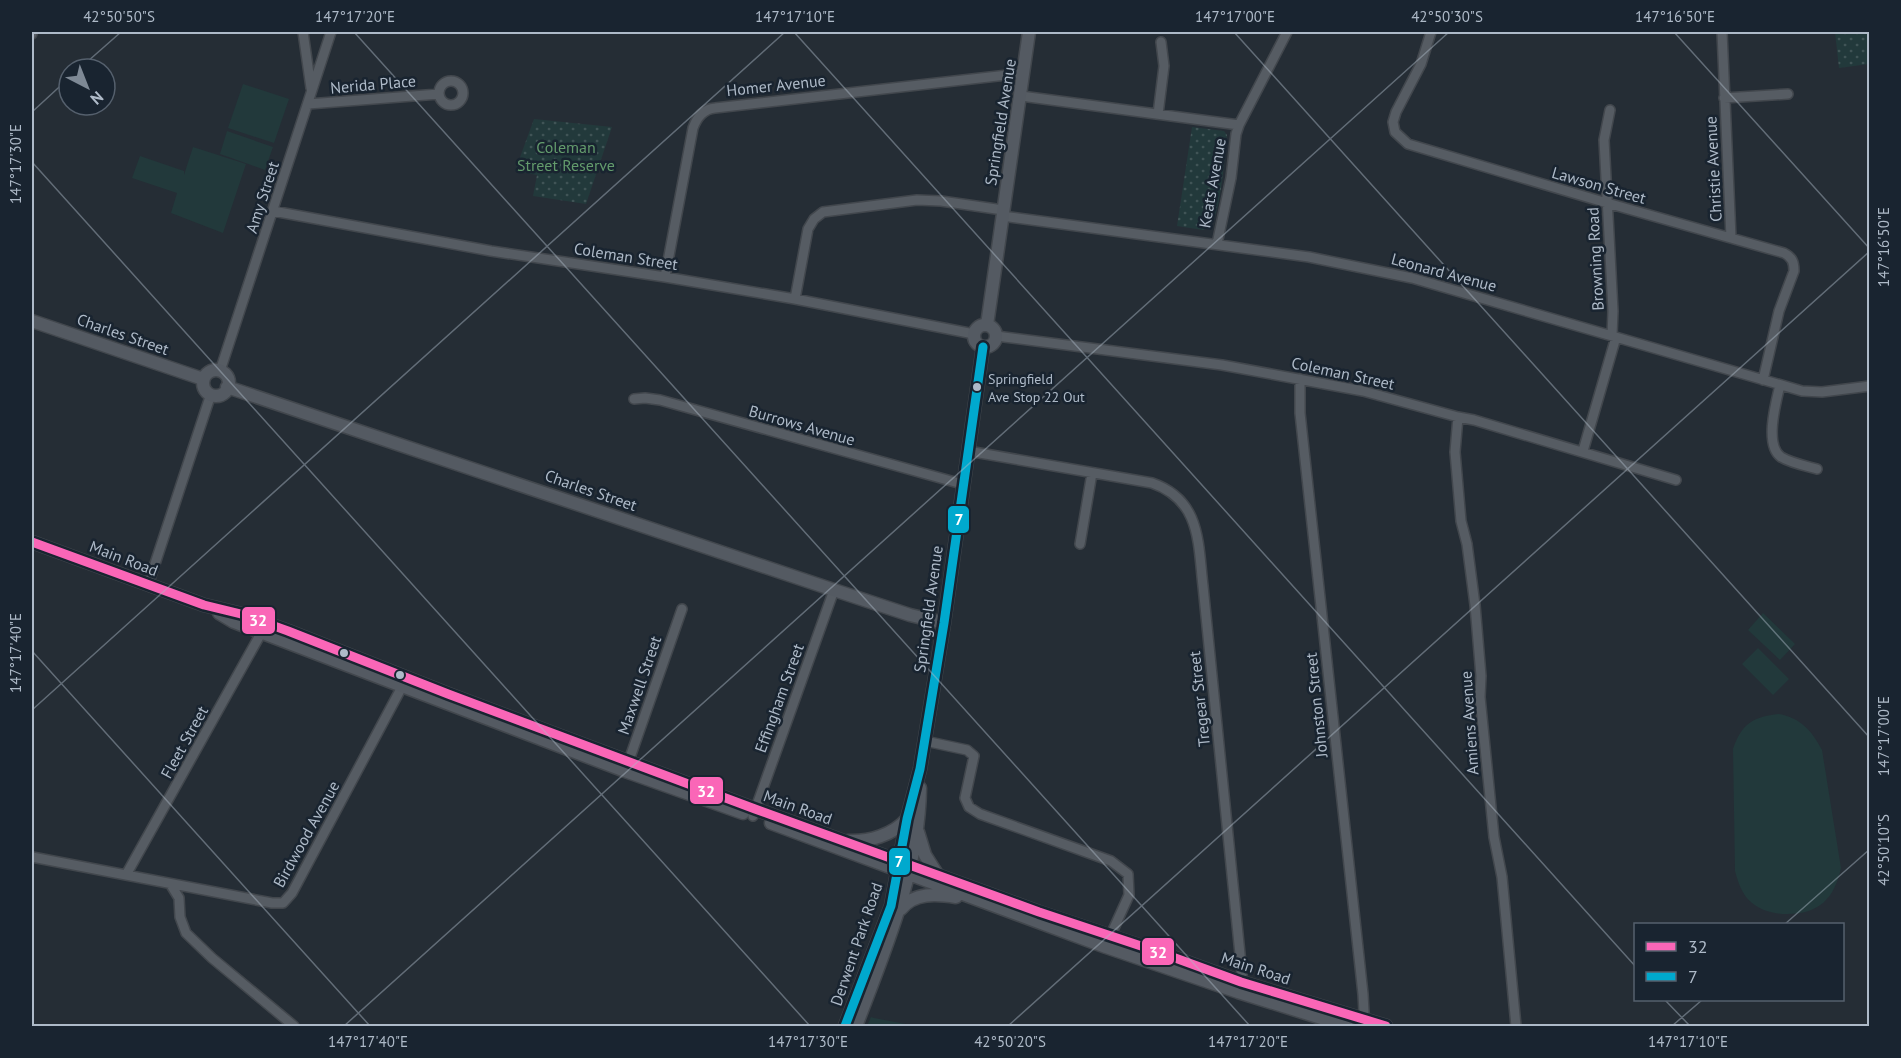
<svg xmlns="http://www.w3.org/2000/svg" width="1901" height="1058" viewBox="0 0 1901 1058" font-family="'PT Sans',sans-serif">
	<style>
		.green { fill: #22393b }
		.park { fill: url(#park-dots) }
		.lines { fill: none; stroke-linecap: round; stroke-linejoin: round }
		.street-casing { stroke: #42474d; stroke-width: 12 }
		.secondary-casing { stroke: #42474d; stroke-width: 15 }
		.street { stroke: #565c63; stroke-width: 9 }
		.secondary { stroke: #545a62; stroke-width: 12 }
		.bus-1-casing { stroke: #192430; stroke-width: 14 }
		.bus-2-casing { stroke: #192430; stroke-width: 14 }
		.bus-1 { stroke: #fa66b7; stroke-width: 9 }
		.bus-2 { stroke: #00a9ce; stroke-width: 9 }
		.ticks { fill: none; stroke: #aebac8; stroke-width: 1.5; stroke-opacity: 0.45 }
		.bus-dot { fill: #aebac8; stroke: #192430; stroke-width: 2 }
		.labels { text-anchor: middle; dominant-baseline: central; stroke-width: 5; stroke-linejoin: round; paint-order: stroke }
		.bus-label { font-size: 14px; fill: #aebac8; stroke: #192430; text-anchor: start }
		.street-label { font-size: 16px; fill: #aebac8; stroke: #192430 }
		.park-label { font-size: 16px; fill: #639b6c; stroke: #192430 }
		.line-badge { stroke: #192430; stroke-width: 2 }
		.badge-label { font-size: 16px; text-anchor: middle; font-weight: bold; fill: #fff }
		.neatline { fill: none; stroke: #aebac8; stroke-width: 2 }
		.ticks-label { font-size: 15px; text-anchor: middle; fill: #aebac8 }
	</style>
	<defs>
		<pattern id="park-dots" width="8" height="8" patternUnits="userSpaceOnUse" patternTransform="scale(1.5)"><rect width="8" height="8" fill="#22393b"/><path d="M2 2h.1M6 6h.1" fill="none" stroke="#405456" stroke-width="1.8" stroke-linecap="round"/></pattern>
	</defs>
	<rect width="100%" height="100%" fill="#252d35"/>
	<path class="green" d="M243 84 289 99 274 143 228 128Z
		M227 131 273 147 265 170 220 154Z
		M193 147 246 164 223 233 171 213 177 193 132 178 140 156 184 171V175Z
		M1763 613 1795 644 1780 660 1748 630Z
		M1758 648 1789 679 1773 695 1742 664Z
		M1779 714C1801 718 1812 731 1822 750L1841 868C1834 899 1819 914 1787 914 1774 914 1762 911 1752 903 1742 895 1738 882 1735 871L1733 749C1742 723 1753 717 1779 714Z
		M871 1017 874 1018 916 1026H867Z"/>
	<path class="park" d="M1835 32H1869V64L1839 68Z
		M534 119 612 127 586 204 533 196 537 175 515 171Z
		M1192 127 1224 131 1227 135C1225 153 1221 211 1211 224 1210 225 1205 229 1203 230L1177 226Z"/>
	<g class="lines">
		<g class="street-casing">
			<path id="street" d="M303 32 311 88
				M1431 32 1421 64 1396 112 1393 122 1395 132 1408 144 1607 203 1784 253C1792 257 1794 262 1794 271L1779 311 1763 380
				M1722 32 1731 238
				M32 34V32
				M439 93a12 12 0 1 1 24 0a12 12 0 1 1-24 0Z
				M1021 96 1239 125
				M1724 98 1788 94
				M308 104 439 94
				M1610 110 1604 140 1613 311 1612 335
				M1158 114 1164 66 1161 42
				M273 211 491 251 665 277 795 299 974 334
				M1002 216 1309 257 1412 278 1802 391 1822 392 1870 386
				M1217 244 1231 178 1236 134 1239 125 1287 32
				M665 277 693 128C697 117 703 109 715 108L1024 73
				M795 299 808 229 814 219 823 212 917 200 941 201 1003 210
				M996 336 1222 365 1363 391 1458 417 1474 420 1676 480
				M220 371 331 32
				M1300 379V413L1363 994 1364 1012 1360 1026
				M1780 385C1776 402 1764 445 1781 457 1791 463 1806 466 1817 469
				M634 399 645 398 660 400 962 484
				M1458 417 1455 452 1461 521 1467 544 1475 605 1481 676 1480 697 1494 837 1502 877 1516 1026
				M968 451 1152 483C1201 500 1198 543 1203 586L1242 974 1240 987
				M1583 451 1616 337
				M1080 544 1092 473
				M148 585 211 394
				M925 741 967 750 974 756 965 798 969 807 980 814 1111 861 1128 874 1129 895 1109 939
				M627 766 682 609
				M753 816 834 590
				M32 857 272 903H283L292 893 404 683
				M126 875 264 628
				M171 885 179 898 180 917 186 933 212 958 294 1026"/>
		</g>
		<g class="secondary-casing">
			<path id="secondary" d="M32 321 203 379
				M974 336a11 11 0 1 1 22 0a11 11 0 1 1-22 0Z
				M987 325 1029 32
				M203 383a13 13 0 1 1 26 0a13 13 0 1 1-26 0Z
				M227 387 834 590 910 615 944 623
				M32 542 204 605 241 614 288 631 448 694 755 809 1039 912 1156 951 1241 982 1386 1026
				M219 613 234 622 625 771 743 813
				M771 823 1106 947 1238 992 1347 1026
				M918 832 925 855 937 874
				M848 841C869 842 893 835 907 819
				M901 909C914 892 937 894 956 897
				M845 1026 891 906 907 819 920 769 944 623 983 347
				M856 1026C885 950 919 871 920 788"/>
		</g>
		<use href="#street" class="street"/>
		<use href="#secondary" class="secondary"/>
		<g class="bus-1-casing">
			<path id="bus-1" d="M32 542 204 605 241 614 288 631 448 694 755 809 1039 912 1156 951 1241 982 1386 1026"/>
		</g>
		<g class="bus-2-casing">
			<path id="bus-2" d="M845 1026 891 906 907 819 920 769 944 623 983 347"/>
		</g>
		<use href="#bus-1" class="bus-1"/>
		<use href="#bus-2" class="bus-2"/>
	</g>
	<path class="ticks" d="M354 32 1250 1026M794 32 1636 967M1234 32 1870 738M1674 32 1870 249M79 69 121 32M32 112 69 78M32 162 810 1026M32 651 370 1026M32 710 785 32M1785 924 1870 849M1665 1000 1690 1026M344 1026 1449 32M1008 1026 1870 251M1672 1026 1702 1000"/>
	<g class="bus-dot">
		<circle cx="977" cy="387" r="5"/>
		<circle cx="344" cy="653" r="5"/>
		<circle cx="400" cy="675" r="5"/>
	</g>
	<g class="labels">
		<g class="bus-label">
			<text x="988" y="379">Springfield<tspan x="988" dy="18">Ave Stop 22 Out</tspan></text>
		</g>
		<g class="street-label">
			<text transform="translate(373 84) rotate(-5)">Nerida Place</text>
			<text transform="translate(776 85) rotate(-6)">Homer Avenue</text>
			<text transform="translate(1000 122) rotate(-81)">Springfield Avenue</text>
			<text transform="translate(1713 169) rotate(-93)">Christie Avenue</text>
			<text transform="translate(1212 183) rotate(-80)">Keats Avenue</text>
			<text transform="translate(1599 185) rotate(16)">Lawson Street</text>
			<text transform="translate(262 197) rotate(-72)">Amy Street</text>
			<text transform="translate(626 256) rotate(9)">Coleman Street</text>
			<text transform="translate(1595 259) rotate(-93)">Browning Road</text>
			<text transform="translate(1444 272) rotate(15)">Leonard Avenue</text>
			<text transform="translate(123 334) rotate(19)">Charles Street</text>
			<text transform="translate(1343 373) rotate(12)">Coleman Street</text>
			<text transform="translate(802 425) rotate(16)">Burrows Avenue</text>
			<text transform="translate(591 490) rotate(19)">Charles Street</text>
			<text transform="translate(124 558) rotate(21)">Main Road</text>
			<text transform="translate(928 609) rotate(-82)">Springfield Avenue</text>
			<text transform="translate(639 685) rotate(-71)">Maxwell Street</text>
			<text transform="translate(779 698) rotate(-70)">Effingham Street</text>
			<text transform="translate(1199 699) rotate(-96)">Tregear Street</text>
			<text transform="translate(1316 705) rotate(-96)">Johnston Street</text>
			<text transform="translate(1469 723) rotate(-94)">Amiens Avenue</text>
			<text transform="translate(184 742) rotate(-61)">Fleet Street</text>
			<text transform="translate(798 807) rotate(20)">Main Road</text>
			<text transform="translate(306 834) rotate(-61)">Birdwood Avenue</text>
			<text transform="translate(856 944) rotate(-71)">Derwent Park Road</text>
			<text transform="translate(1256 968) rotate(18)">Main Road</text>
		</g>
		<g class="park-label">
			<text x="566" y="147">Coleman<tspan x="566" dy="18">Street Reserve</tspan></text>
		</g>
	</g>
	<g class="line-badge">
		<rect x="947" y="505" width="23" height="29" rx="6" fill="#00a9ce"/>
		<rect x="241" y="606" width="35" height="29" rx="6" fill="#fa66b7"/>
		<rect x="689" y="776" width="35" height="29" rx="6" fill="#fa66b7"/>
		<rect x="888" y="847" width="23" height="29" rx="6" fill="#00a9ce"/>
		<rect x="1141" y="937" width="34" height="29" rx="6" fill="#fa66b7"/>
	</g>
	<g class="badge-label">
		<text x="959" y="525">7</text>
		<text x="258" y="626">32</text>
		<text x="706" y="797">32</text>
		<text x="899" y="867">7</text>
		<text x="1158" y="958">32</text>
	</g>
	<rect width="1901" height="1058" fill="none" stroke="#192430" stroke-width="66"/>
	<rect x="1634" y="923" width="210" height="78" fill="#192430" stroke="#55606d" stroke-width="1.5"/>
	<rect x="1646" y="942" width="30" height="9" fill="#fa66b7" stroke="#55606d" stroke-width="1.5"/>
	<text x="1688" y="953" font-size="18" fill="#aebac8">32</text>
	<rect x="1646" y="972" width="30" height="9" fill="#00a9ce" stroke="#55606d" stroke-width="1.5"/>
	<text x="1688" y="983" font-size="18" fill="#aebac8">7</text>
	<g transform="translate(87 87) rotate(138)"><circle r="28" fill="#192430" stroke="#55606d" stroke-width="1.5"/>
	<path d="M0-4.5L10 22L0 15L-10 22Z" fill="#7e8995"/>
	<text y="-9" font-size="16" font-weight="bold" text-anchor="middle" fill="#aebac8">N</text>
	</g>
	<rect x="33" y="33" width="1835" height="992" class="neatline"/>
	<g class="ticks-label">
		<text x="119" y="22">42°50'50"S</text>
		<text x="355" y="22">147°17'20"E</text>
		<text x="795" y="22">147°17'10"E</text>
		<text x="1235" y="22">147°17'00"E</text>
		<text x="1447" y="22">42°50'30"S</text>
		<text x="1675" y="22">147°16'50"E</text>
		<text transform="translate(16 164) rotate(-90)" y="5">147°17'30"E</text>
		<text transform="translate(1884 247) rotate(-90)" y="5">147°16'50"E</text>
		<text transform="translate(16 653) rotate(-90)" y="5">147°17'40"E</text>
		<text transform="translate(1884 736) rotate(-90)" y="5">147°17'00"E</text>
		<text transform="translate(1884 850) rotate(-90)" y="5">42°50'10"S</text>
		<text x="368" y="1047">147°17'40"E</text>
		<text x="808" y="1047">147°17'30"E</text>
		<text x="1010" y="1047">42°50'20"S</text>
		<text x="1248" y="1047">147°17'20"E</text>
		<text x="1688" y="1047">147°17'10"E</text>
	</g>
</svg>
